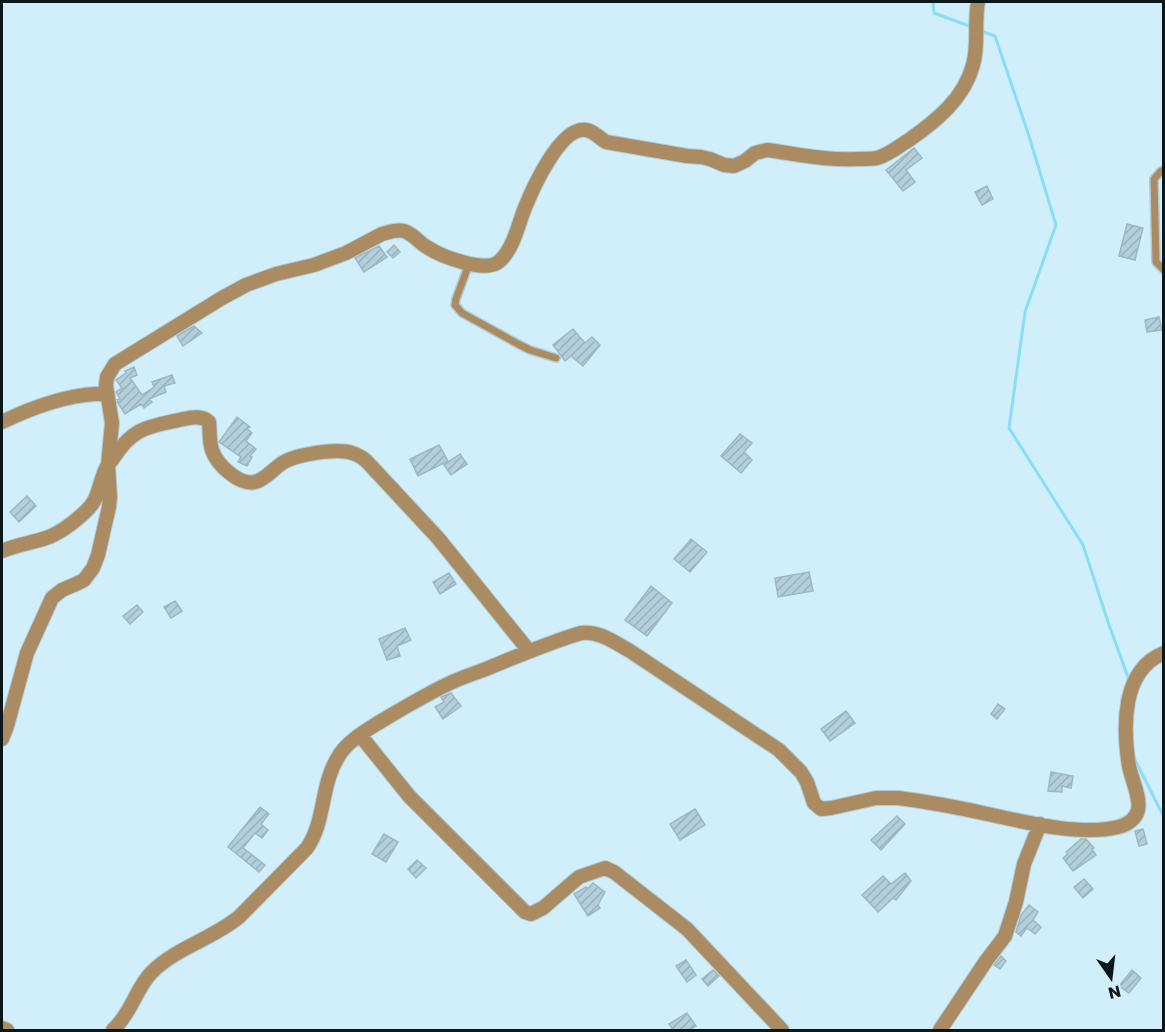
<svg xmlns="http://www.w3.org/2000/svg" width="1165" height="1032" viewBox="0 0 1165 1032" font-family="Poppins,sans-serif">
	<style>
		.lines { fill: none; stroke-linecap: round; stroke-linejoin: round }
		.stream { stroke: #89ddfb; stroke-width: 3 }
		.building { fill: url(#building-hatch); stroke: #9bb8c3; stroke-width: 1.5 }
		.service-casing { stroke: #b1ccd6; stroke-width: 10 }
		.minor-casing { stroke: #b1ccd6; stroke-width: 16 }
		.service { stroke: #ab8b62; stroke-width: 7 }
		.minor { stroke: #ab8b62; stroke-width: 14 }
	</style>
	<defs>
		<pattern id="building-hatch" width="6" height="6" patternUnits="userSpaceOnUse" patternTransform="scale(1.5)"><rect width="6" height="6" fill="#b2cfdb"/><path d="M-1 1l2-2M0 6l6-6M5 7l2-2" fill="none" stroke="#98b1bb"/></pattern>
	</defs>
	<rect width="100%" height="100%" fill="#d1effa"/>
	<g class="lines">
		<path class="stream" d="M933 2 934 13 972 27
			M981 31 995 36 1028 133 1056 225 1025 312 1009 428 1083 545 1108 622 1129 680
			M1133 756 1164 817"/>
	</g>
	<path class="building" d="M914 148 922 158 906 170 915 182 903 191 886 170Z
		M987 186 993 199 982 205 975 192Z
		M1127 224 1143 228 1135 260 1119 256Z
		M394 245 400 252 393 258 387 252Z
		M379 246 387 257 364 272 355 258Z
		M1159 317 1162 330 1147 332 1145 320Z
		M194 326 202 333 183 346 177 336Z
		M573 329 585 343 592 337 600 345 583 366 571 356 565 361 553 345Z
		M134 367 137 375 130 378 142 395 154 387 152 382 172 375 175 383 164 386 166 392 149 399 152 402 144 408 141 404 125 414 118 403 117 400 120 399 116 392 122 388 116 380 126 373 125 371Z
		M237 417 250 427 247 429 252 433 246 441 256 449 250 456 252 457 247 466 238 462 241 457 219 442Z
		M740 434 752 443 744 452 752 460 741 473 721 456Z
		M439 445 448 461 418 476 410 459Z
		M460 454 467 464 451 475 444 465Z
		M27 496 36 506 19 522 10 512Z
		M691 539 707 552 690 572 674 559Z
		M809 572 813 591 778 597 775 578Z
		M449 573 456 584 440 594 433 582Z
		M651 586 672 603 647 636 625 620Z
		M175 601 182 611 171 618 164 607Z
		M137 605 143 612 130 624 123 616Z
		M405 628 411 640 397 646 400 656 387 660 379 639Z
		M451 693 461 706 443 719 435 707 444 702 441 697Z
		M998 704 1005 709 997 719 991 714Z
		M846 711 855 723 830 741 821 729Z
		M1051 772 1073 776 1071 788 1062 786V792L1048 791Z
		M260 807 269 814 261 824 268 830 262 838 255 833 243 848 265 865 259 872 228 847Z
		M695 809 705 825 680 840 670 824Z
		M897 816 905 824 881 850 871 840Z
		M1143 829 1147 844 1139 846 1135 831Z
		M384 834 398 842 386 862 372 854Z
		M1081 839H1086L1094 848 1092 849 1096 855 1073 871 1063 858 1068 854 1066 852Z
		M417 860 426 868 416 878 408 869Z
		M905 873 911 881 896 900 893 898 878 912 862 895 883 876 891 884Z
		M1084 879 1093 889 1083 898 1074 887Z
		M593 883 605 892 598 905 600 908 588 916 574 894 586 887 587 889Z
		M1029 905 1038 912 1033 920 1041 927 1035 934 1027 928 1021 936 1016 932 1021 915Z
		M1001 956 1006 961 1000 969 994 965Z
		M686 960 696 975 687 982 676 966Z
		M713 970 719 976 708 986 702 979Z
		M1132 970 1141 978 1129 993 1119 986Z
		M687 1013 696 1026 689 1030H673L669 1024Z"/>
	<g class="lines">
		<g class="service-casing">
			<path id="service" d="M1164 170 1161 171 1154 179 1156 262 1164 270
				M469 264 456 299 455 305 462 313 518 344 530 350 556 358"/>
		</g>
		<g class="minor-casing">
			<path id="minor" d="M2 422C31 408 63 396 95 394H100L107 396
				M2 551C16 545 31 543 46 538 61 533 73 523 84 513 99 500 97 490 104 473 106 466 110 463 114 457 133 428 147 427 179 420 189 418 201 414 209 422 210 431 209 441 212 450 217 465 241 488 258 481 268 477 275 467 284 462 298 454 337 448 352 453 360 455 366 460 371 466L438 538 529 651
				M360 735 409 796 525 912 531 914 543 908 579 877 605 868 614 872 687 929 782 1030
				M2 739 7 726 27 653 52 598 62 590 76 584 84 580 93 568 98 555 109 507 110 497 108 465 112 423 106 385 107 377 115 364 222 298 246 285 276 274 314 265 346 253 382 234C389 232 397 229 404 231 414 234 419 243 427 247 440 256 482 272 497 263 512 253 518 226 524 210 532 190 560 126 586 130 594 131 599 138 606 142L687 156 701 157 710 159 724 165 734 166 745 161 755 153 767 150C797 154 828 161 858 159 864 159 871 159 877 158 888 155 899 146 909 140 936 121 964 99 973 65 979 44 974 22 978 2
				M2 1028 7 1030
				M113 1030C118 1025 123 1019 127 1012 136 998 140 984 152 972 176 948 212 939 239 917L307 848C326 821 320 783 340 754 350 739 369 729 383 720 405 707 425 695 448 684 460 678 473 674 486 669 517 656 548 643 581 633 600 631 614 642 630 651L779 750 801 772 807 782 814 803 821 809 831 808 876 798H898C930 802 961 808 992 815 1028 823 1082 836 1118 827 1127 825 1136 819 1138 810 1141 798 1131 778 1129 766 1123 728 1121 670 1164 653
				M940 1030 986 961 1005 936 1016 902 1024 864 1040 824"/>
		</g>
		<use href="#service" class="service"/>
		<use href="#minor" class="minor"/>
	</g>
	<rect width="1165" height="1032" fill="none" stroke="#0c171b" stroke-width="6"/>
	<g transform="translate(1111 978) rotate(166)" stroke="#d1effa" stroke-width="4.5" paint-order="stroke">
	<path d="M0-4.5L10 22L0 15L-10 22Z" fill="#0c171b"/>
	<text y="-9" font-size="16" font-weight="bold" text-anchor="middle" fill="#0c171b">N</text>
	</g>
</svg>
